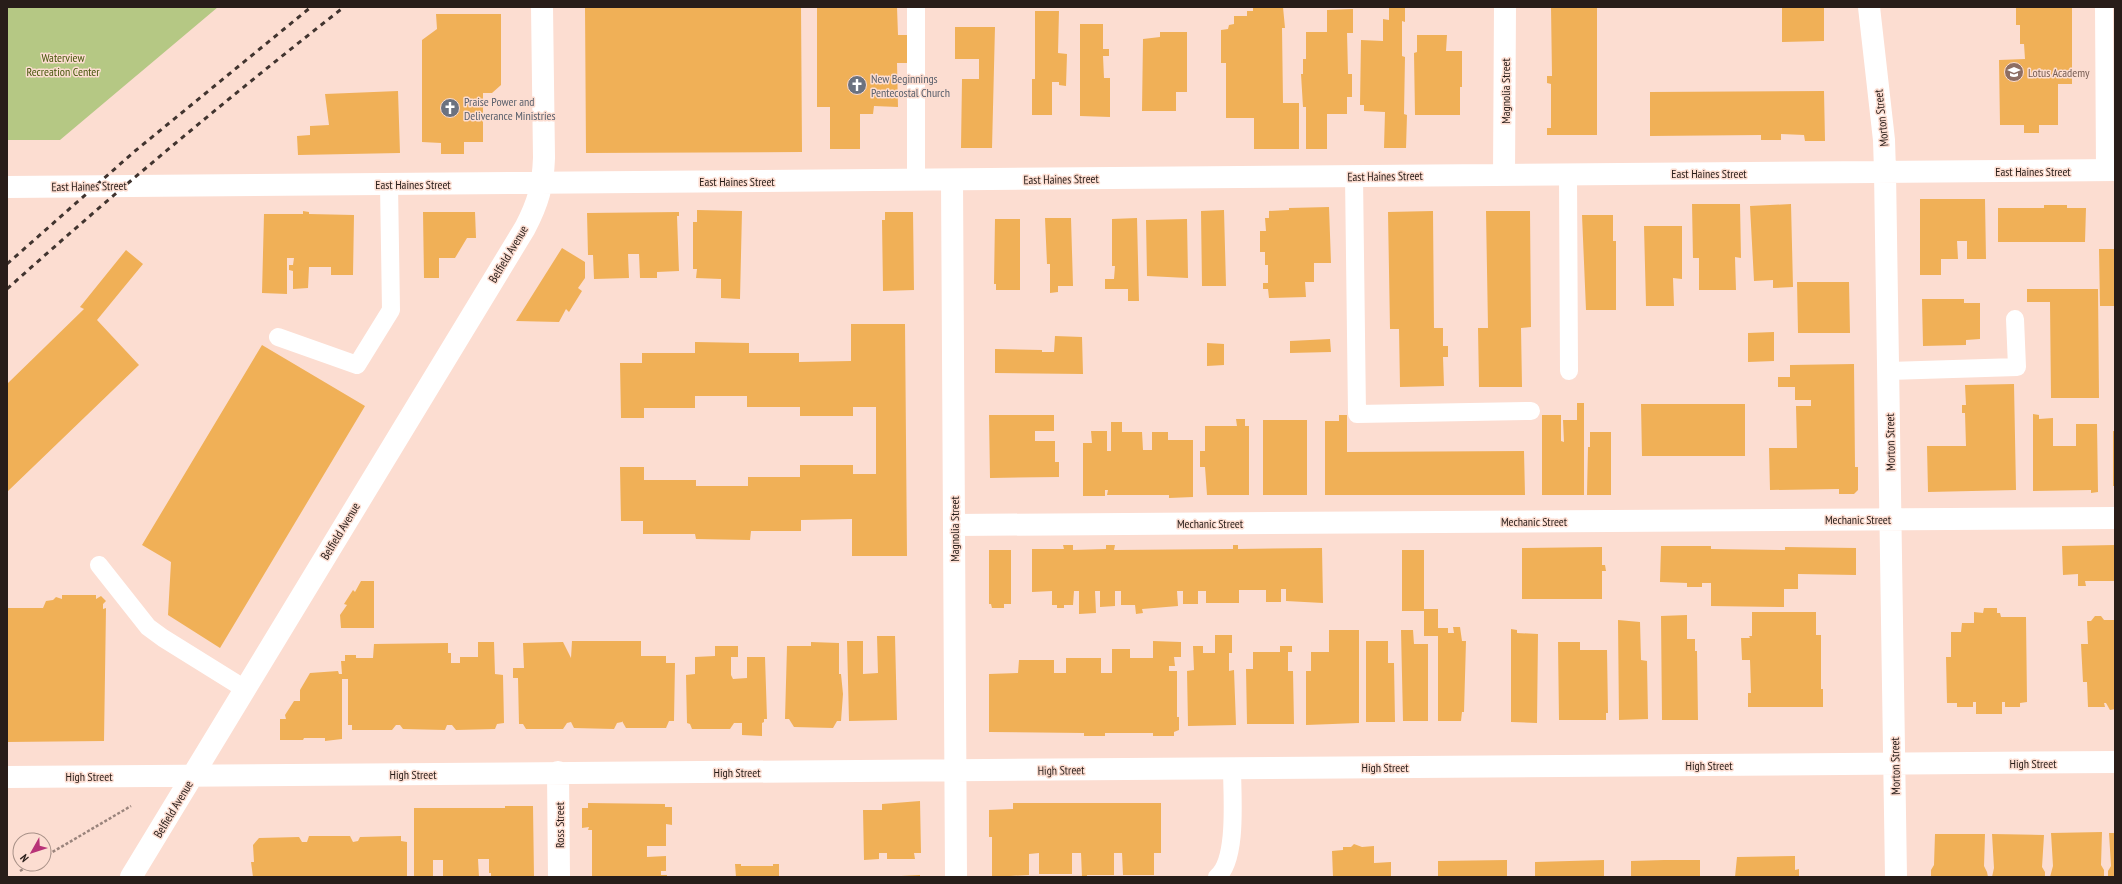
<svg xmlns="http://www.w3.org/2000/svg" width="2122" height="884" viewBox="0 0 2122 884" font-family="'PT Sans Narrow',sans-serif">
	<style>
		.green { fill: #b5c884 }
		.building { fill: #f0b057 }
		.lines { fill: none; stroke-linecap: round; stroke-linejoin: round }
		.path { stroke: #9a847c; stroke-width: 2.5; stroke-dasharray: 3 2; stroke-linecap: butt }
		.lane { stroke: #fff; stroke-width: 18 }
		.street { stroke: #fff; stroke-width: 22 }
		.rail { stroke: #41342f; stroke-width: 3; stroke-dasharray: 5 5; stroke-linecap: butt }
		.labels { text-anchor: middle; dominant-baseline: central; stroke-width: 3; stroke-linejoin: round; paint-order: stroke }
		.park-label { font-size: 12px; fill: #47560c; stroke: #fcddd1 }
		.education-label { font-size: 12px; fill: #785e54; stroke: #fcddd1; text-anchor: start }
		.worship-label { font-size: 12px; fill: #5b616d; stroke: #fcddd1; text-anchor: start }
		.street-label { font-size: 12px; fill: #281d19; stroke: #fcddd1 }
	</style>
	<rect width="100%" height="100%" fill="#fcddd1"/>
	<path class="green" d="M7 7H218L60 140H7Z"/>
	<path class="building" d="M585 7H801L802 152 586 153Z
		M817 7H897L898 35H907V63H897L898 107 874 106 873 114H860V149H830V107H817Z
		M1253 7H1283L1285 28H1282L1283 103H1299V149H1254V118H1226V63H1221V30L1228 29 1229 25 1234 24V16H1247V11H1253Z
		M1389 7H1405V22L1402 21V56L1405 57 1404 114 1407 115 1406 148H1384L1385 112 1364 111V105H1360L1361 40 1383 41V19L1389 20Z
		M1551 7H1597V135H1547V128H1551V84L1547 83V76H1552Z
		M1782 7H1824V41L1782 42Z
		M2016 7H2072V84H2058V125H2039V133H2024V125H2000L1999 60 2025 59 2024 44H2020V25H2016Z
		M1353 9V33H1347L1348 74H1352V97H1347V114H1327V149H1306V107H1303L1301 74H1303V59H1306V32H1327V10Z
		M1035 11H1059L1058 53 1067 54 1066 86 1059 85V82H1052V115H1032V79H1035Z
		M436 14H501V85L492 93H483V142H464V154H441V143L422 142V40L437 29Z
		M1080 24H1103V49H1109V56H1103L1104 78H1110V117L1080 116Z
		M955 27H995L992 148H961L962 79H979V59H955Z
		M1160 32H1187V92H1176V111H1142L1143 39 1160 37Z
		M1417 35H1447L1446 51H1462V87H1460V115H1415L1414 53 1417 52Z
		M398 91 400 153 298 155 297 136 310 135V126L329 125 325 94Z
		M1824 91 1825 141H1805L1804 135 1781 134V140H1761V135L1650 136V92Z
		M1920 199H1985L1986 259H1967V241H1957L1958 259H1941V275H1920Z
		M1692 204H1740L1741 258 1735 257 1736 290H1699V258H1693Z
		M1791 204 1793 287 1773 288V280L1754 281 1750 206Z
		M2044 205H2067V208H2086L2085 242H1998V208H2044Z
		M1329 207 1331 263H1314V282H1305L1306 297 1269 298 1268 289H1263V283H1268V265H1265V252H1260V231H1266L1265 218H1269V211L1289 210V208Z
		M697 210 742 211 740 299 721 298V279L696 278 697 269H693V222H697Z
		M1224 210 1226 286H1202L1201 211Z
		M303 211 309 212V214L354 215 353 275H331V267H309L308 288 293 289V271L289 270V265H293L294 258H287V294L262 293 264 214H303Z
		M1433 211 1434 328H1443V346H1448V357H1443L1444 386 1400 387 1399 329H1390L1388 212Z
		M1486 211H1530L1531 327 1521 328 1522 387H1479L1478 328H1488Z
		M423 212H475L476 238H467L455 258H439V278H424Z
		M679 212V216H677L679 271 657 272V278H640L639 254H628L629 278 594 279 593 255H588L587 213Z
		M885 212H913L914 290 883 291 882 220H885Z
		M1582 215H1613V241H1616V310H1586Z
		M1045 218H1071L1073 286H1058V292L1050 293V264H1047Z
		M1137 218 1139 301H1128V289H1105V279H1114L1115 266H1112V219Z
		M995 219H1020V290H996V284H994Z
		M1187 219 1188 278 1147 276 1146 220Z
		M1644 226H1682V279L1673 278 1674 306H1646Z
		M562 248 585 262V278L578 288 582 291 569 312 566 309 559 322 516 321Z
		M2099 249H2115V306H2100Z
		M126 250 143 264 97 320 139 365 7 492V384L84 309 80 307Z
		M1797 282H1849L1850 333H1798Z
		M2027 289H2098L2099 398H2051L2050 302H2027Z
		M1922 299H1964V303H1980V339L1966 340V345L1923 346Z
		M851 324H905L907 556H852V519L801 520V531H751L750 540 696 539 695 534H643V521H621L620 467H644V480H696V486H748V477H800V465H853V474H876V407H853V416H800V407H747V396H695V408H644V418H621L620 363H642V353H695V342L749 343V353H799V362L851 361Z
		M1774 332V361L1748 362V333Z
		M1055 336 1082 337 1083 374 995 373V349L1042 350V352H1054Z
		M1330 339 1331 352 1290 353V341Z
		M1207 343 1224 344V365L1207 366Z
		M262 345 365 406 220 648 168 615 171 562 142 545Z
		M1854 364 1855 467H1858V490L1854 494H1839V489L1770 490 1769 448H1797L1796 406H1811V400H1795V387H1778V377H1790V365Z
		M2014 384 2016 490 1928 492 1927 446H1966L1965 413H1962V405H1966L1965 385Z
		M1577 403H1584V495H1542V415H1561V441L1564 442 1563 420H1577Z
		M1641 404H1745V456H1642Z
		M2033 414 2039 415V419L2053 418V446H2076V424H2097L2098 492 2091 493V490L2033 491Z
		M989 415H1054V431H1035V441H1055V462H1059V477L990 478Z
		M1339 415H1347V452L1524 451 1525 495H1325V421H1339Z
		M1236 419H1245V426H1249V495H1207L1205 467H1200V451H1205V426H1237Z
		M1263 420H1307V495H1263Z
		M1111 422H1122V432H1142L1143 450H1152V432H1168V440H1193V497L1169 498V495H1107L1108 490H1105V496H1083V443H1092L1091 431H1107V451H1111Z
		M2113 431H2115V486H2113Z
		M1590 432H1611V495H1587L1588 447H1590Z
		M1063 545H1073V550L1106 549V545H1115L1114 550 1233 549V545H1238V549L1322 548 1323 603 1286 601V589H1281V602H1266V590H1239V603H1206V591H1198V604H1183V591H1177L1178 606 1142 609 1143 613 1136 614 1135 605H1121V591H1115V606L1100 607V591H1095L1096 613 1079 614V591H1074L1073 605H1064V608H1057V605H1052V591L1032 592V549H1064Z
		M2115 545V581H2085L2086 586H2078V574L2063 575 2062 546Z
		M1661 546H1711V549L1785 550V547L1856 548V575L1798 574V589H1784V607L1711 606V583H1702V587H1687V583L1660 582Z
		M1602 547V565H1605L1606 571H1602V599H1522V548Z
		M989 550H1011V604H1004V608H992L991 604H989Z
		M1402 550H1424V611H1402Z
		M361 581H374V628H341L340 615 347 605 344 604 353 590 355 592Z
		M62 595H96V599L101 596 106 601 103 604V609L106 608 104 741 7 742V608H43L46 601 53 600 56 597 62 599Z
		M1984 608H1997V613H2000L2001 617H2026L2027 702 2020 703V707H2005V702H2002V714H1976V702H1973V707H1957V703H1947L1946 657H1951V632H1961L1962 623H1974V612L1983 613Z
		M1424 609H1438V628H1448V633H1454L1453 627H1460L1462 641H1466L1464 712H1462L1461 721H1438V636H1424Z
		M1752 612H1816V635H1821V689H1823V707H1748V693H1751L1750 660H1742L1741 638H1750L1749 636H1752Z
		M1687 615V639H1695V651H1697L1698 720H1662L1661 616Z
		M2095 616H2101L2104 620H2115V709L2110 710 2106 703H2104L2105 707H2088L2087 682H2083L2081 644H2088L2087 621H2091Z
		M1618 620 1640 622 1641 660 1647 661 1648 719 1619 720Z
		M1511 629 1517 630V633L1538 634 1537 723 1511 722Z
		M1329 630H1359V723L1306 725V671H1311V652H1329Z
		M1401 630H1413L1414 644H1428V721H1403Z
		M1215 635H1232V653H1229V671L1234 670 1236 725 1188 726 1187 671 1194 670 1193 646H1203V653H1215Z
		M877 636H895L897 720 849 721 847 641H863V674L878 673Z
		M572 641H641V656H666V663H675L674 721H669L666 728H626L622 721V722L617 723 614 729 574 728 571 722 567 723 563 729H526L523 724H519L518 678H513V668H524L523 643 563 642 571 658Z
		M1153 641 1181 642V657H1174L1175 666H1169V671H1177V717H1179V730L1174 732V736H1153V733H1105V736H1084V733L989 732V674L1018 673 1019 660H1054V673H1066V658H1101V673H1112V649H1130V658H1153Z
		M1366 641H1388V663H1394L1395 722H1366Z
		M478 642H494L495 674 503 675 504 723 497 724 495 729 456 730 452 725H447L445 730 403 729 400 725H396L392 730H352V725H348V679H342V739L325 741V738H304L303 740H280V719H286L285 715 294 701H300V690L310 673 338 671 339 674H342L341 661H345V655H356V658H373L374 644 448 643V653H451V663H460V657H478Z
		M811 642 839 643V674H841L843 694 841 721H837L833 728 794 727 789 719H785L787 646H811Z
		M1558 642H1580V650H1607L1608 713H1606V720H1559Z
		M715 646H738V657H731V675L733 679 747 678V657H765L767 719H764V722L762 723V736L742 735V723H734L730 729H692L690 724 687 723 686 675 695 674V657L715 656Z
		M1280 646H1292V652H1288V671H1293L1294 724H1247L1246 669H1253V652H1280Z
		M920 801 921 853H914L915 859H887V853H879V859L864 860 863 810H882V804Z
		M588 803 665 804V807H672V825L666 824V846H647V857L666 856V871H661V875H667V877H592V830H588L589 827 582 828V808H588Z
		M1013 803H1161V853H1154V875H1123L1122 853H1114V875H1087V877H1082L1081 853H1072V874H1039V853L1029 854V875L992 877V837H989V810L1013 809Z
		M505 806H533L534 877H491V873H489V859H478L479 877H443V860H433V877L414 876V808H505Z
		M2102 832 2101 865 2104 870V877H2050L2053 866 2051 833Z
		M2109 833H2115V877H2108V871L2111 866Z
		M1935 834H1985L1984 866 1987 872 1988 877H1931V870L1934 865Z
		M1992 834 2044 835 2042 867 2045 872V877H1992L1994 868Z
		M309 836H350L353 842 358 841 360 837 401 836V841L407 842V877H253L251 862H254L253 845 259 838 299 837 302 842H307Z
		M1354 844 1362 847 1374 846V863L1391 862V877H1333L1332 851 1343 850V847H1351Z
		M1795 856V870L1799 869V877H1735L1737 857Z
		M1507 860V877H1438V861Z
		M1604 860V877H1535V862Z
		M1664 860H1700V877H1631V861Z
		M735 864H741V866H773V864H779V877H736Z
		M920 875V877H901V876Z"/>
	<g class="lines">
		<path class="path" d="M44 857 131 806
			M20 871 32 864"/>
		<path class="lane" d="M916 7V180
			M2104 7 2105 170
			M1568 174 1569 371
			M1354 176 1357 414 1531 411
			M278 337 357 365 391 310 389 184
			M1889 371 2017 367 2015 319
			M99 565 148 627 163 638 245 689
			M1217 877C1238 860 1232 794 1232 768"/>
		<path class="street" d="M1869 7 1884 140 1885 172 1896 877
			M1504 174 1505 7
			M952 180 956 877
			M7 187 2115 170
			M954 525 2115 518
			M558 772 559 877
			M7 777 2115 762
			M131 877 525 228C538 203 543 186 544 158L542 7"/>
		<path class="rail" d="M7 264 135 151 311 7
			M7 289C116 191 228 98 344 7"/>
	</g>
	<defs>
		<g id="school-disc" transform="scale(1)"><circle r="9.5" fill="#8d6e63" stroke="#fcddd1"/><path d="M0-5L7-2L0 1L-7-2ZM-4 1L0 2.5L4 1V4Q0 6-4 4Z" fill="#fff"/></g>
		<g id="church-disc" transform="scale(1)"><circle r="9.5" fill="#6b7280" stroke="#fcddd1"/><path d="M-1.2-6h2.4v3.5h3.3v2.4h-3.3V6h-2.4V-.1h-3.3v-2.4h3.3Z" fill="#fff"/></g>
	</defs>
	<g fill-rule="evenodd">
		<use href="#school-disc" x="2014" y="72"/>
		<use href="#church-disc" x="857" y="85"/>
		<use href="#church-disc" x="450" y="108"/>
	</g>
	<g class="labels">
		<g class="park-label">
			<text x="63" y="57">Waterview<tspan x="63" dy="14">Recreation Center</tspan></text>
		</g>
		<g class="education-label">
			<text x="2028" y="72">Lotus Academy</text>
		</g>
		<g class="worship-label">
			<text x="871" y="78">New Beginnings<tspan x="871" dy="14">Pentecostal Church</tspan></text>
			<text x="464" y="101">Praise Power and<tspan x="464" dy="14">Deliverance Ministries</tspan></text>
		</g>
		<g class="street-label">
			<text transform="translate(1505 91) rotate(-90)">Magnolia Street</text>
			<text transform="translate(1881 118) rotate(-96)">Morton Street</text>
			<text x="2033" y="171">East Haines Street</text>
			<text x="1709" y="173">East Haines Street</text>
			<text transform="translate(1385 176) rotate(-1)">East Haines Street</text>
			<text transform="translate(1061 179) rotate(-1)">East Haines Street</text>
			<text x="737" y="181">East Haines Street</text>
			<text x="413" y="184">East Haines Street</text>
			<text transform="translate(89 186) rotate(-1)">East Haines Street</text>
			<text transform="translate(508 254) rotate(-59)">Belfield Avenue</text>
			<text transform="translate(1890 442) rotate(-91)">Morton Street</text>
			<text x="1858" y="519">Mechanic Street</text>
			<text x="1534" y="521">Mechanic Street</text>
			<text x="1210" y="523">Mechanic Street</text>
			<text transform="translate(954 529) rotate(-90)">Magnolia Street</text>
			<text transform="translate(340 531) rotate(-59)">Belfield Avenue</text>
			<text x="2033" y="763">High Street</text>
			<text x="1709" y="765">High Street</text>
			<text transform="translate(1895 766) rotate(-91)">Morton Street</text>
			<text x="1385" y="767">High Street</text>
			<text transform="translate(1061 770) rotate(-1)">High Street</text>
			<text x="737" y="772">High Street</text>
			<text x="413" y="774">High Street</text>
			<text x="89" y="776">High Street</text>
			<text transform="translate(173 809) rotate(-59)">Belfield Avenue</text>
			<text transform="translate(559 825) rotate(-90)">Ross Street</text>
		</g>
	</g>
	<rect width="2122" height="884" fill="none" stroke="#281d19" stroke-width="16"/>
	<g transform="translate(32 852) rotate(231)"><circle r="19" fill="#fcddd1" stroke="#a79087"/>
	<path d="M0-3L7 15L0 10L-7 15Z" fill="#b83377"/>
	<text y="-6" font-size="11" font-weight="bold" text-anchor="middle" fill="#281d19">N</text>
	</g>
</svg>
